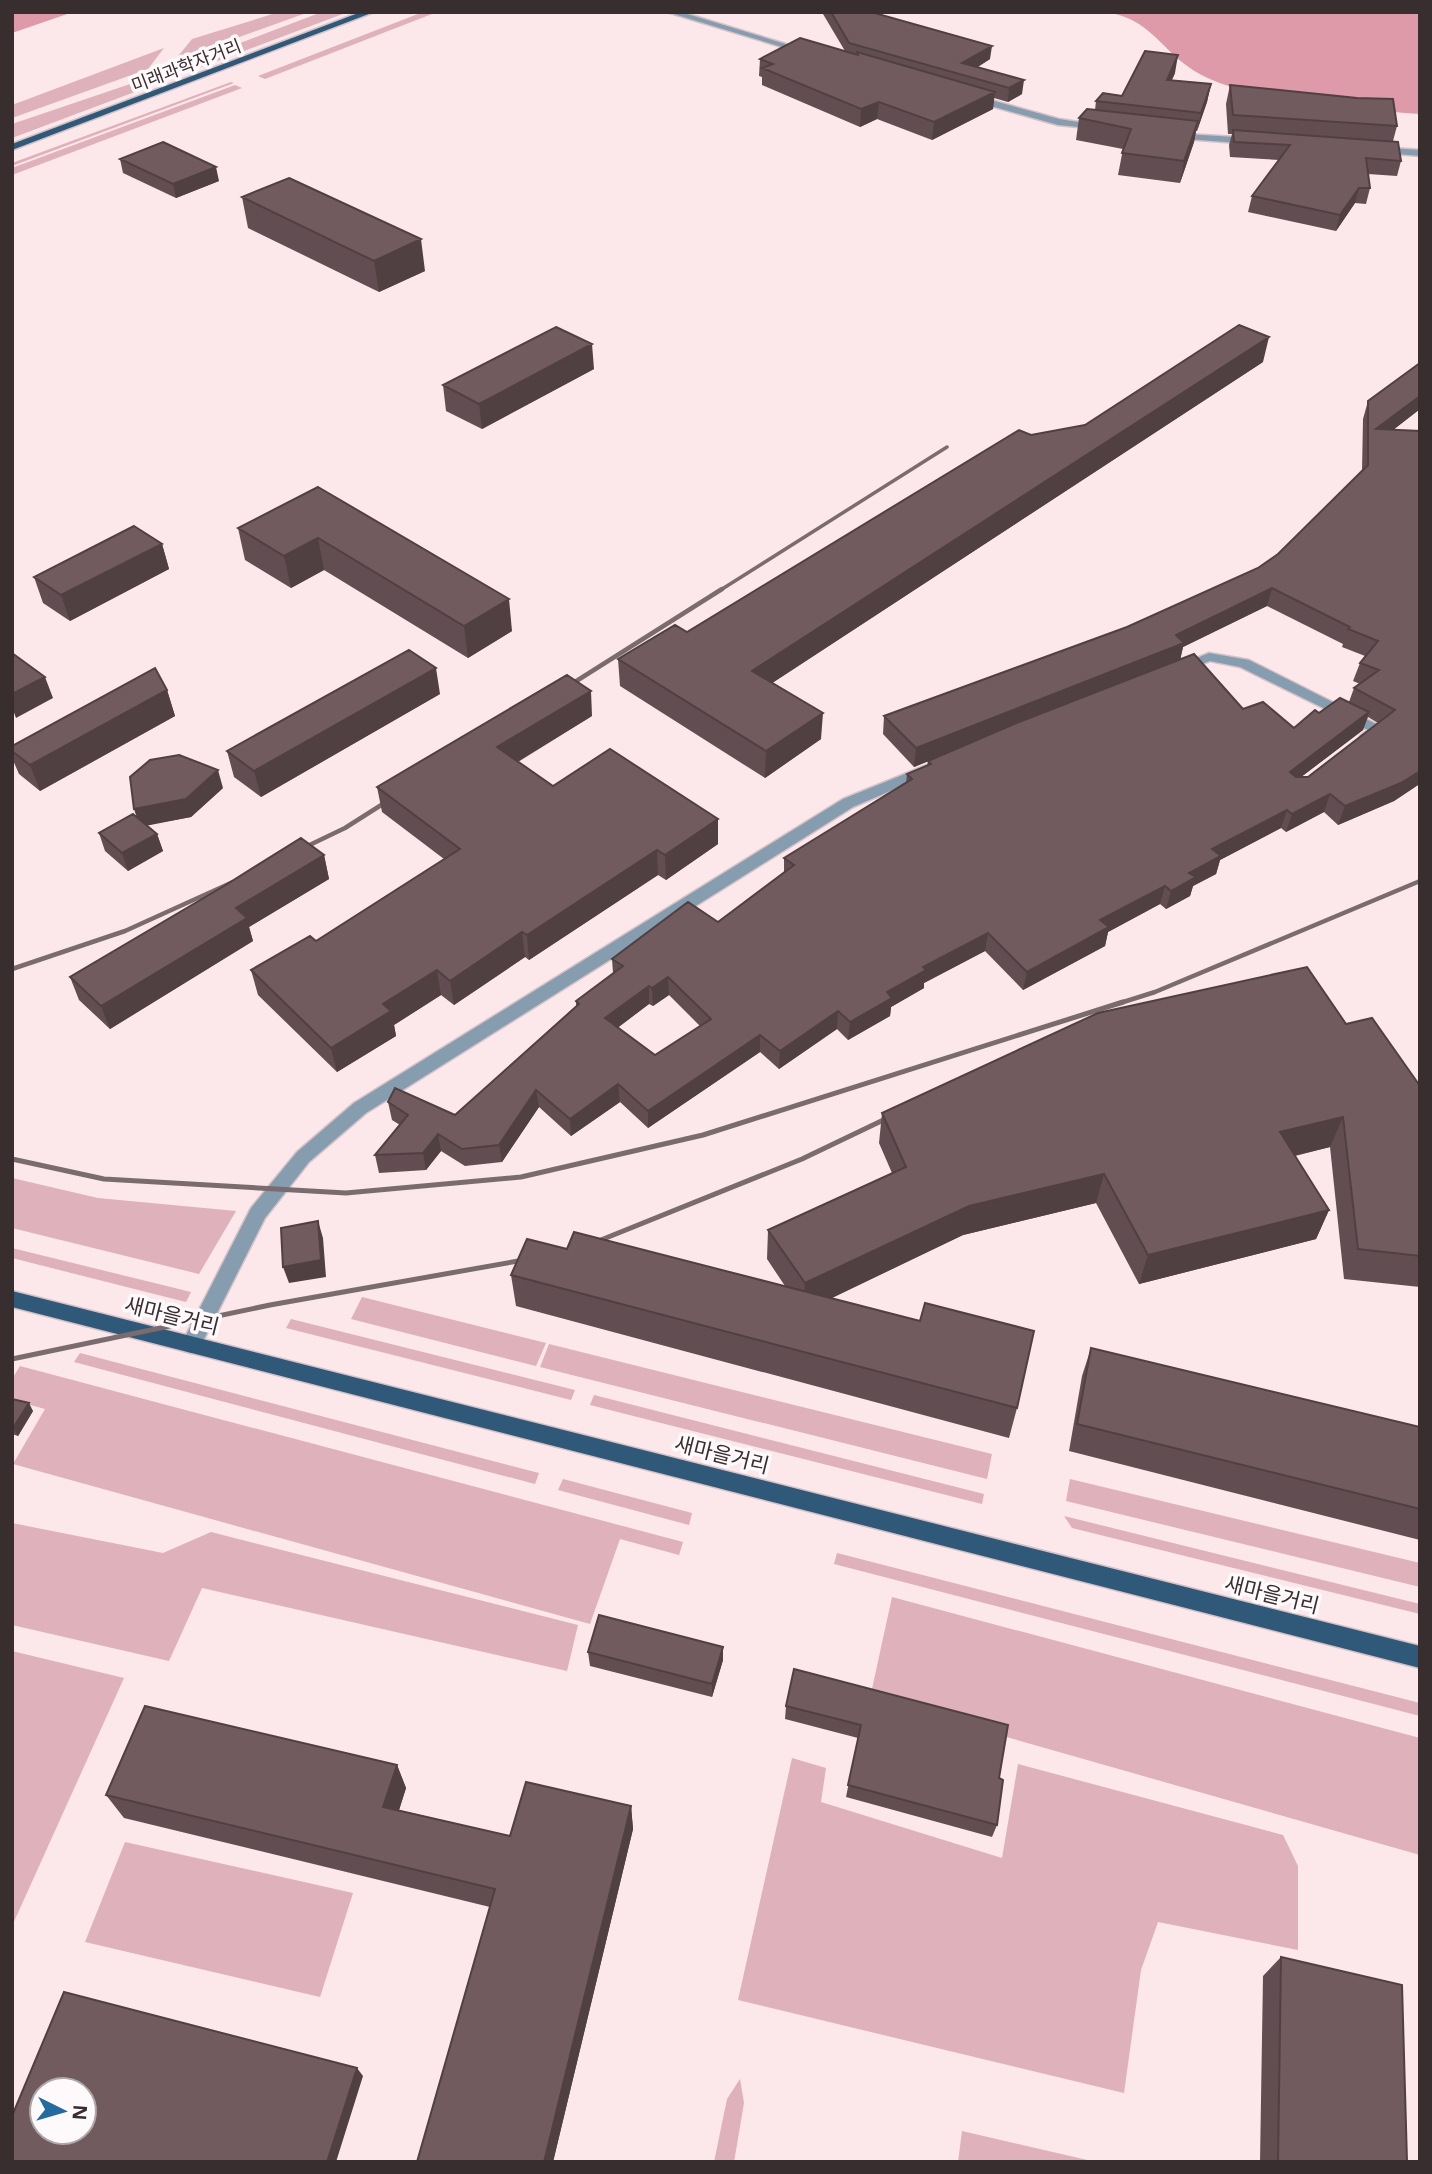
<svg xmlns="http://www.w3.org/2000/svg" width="1432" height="2174" viewBox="0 0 1432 2174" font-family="'Open Sans','Noto Sans KR',sans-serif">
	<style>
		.green { fill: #dfb1ba }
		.water { fill: #de9aa8 }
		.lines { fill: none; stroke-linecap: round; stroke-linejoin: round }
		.minor-casing { stroke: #d5c2c6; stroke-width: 3 }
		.major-casing { stroke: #d5c2c6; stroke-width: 3 }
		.minor { fill: #869caf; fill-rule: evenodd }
		.major { fill: #305979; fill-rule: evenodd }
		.rail-far2 { stroke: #7a6c6e; stroke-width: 3.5 }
		.rail-far1 { stroke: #7a6c6e; stroke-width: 4.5 }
		.rail { stroke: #7a6c6e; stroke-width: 5 }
		.wall { fill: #624e52; fill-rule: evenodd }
		.shaded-wall { fill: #504042 }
		.building { fill: #725b5f; stroke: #504042; stroke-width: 2; fill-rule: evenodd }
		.labels { text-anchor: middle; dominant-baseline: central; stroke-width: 7; stroke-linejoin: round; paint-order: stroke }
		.far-street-label { font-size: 18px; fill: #382e30; stroke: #fef9fa }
		.street-label { font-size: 21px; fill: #382e30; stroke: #fef9fa }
	</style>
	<rect width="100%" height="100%" fill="#fce7eb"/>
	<path class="green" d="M279 12H309L175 60 192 39Z
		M322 12H348L12 138V124L145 79Z
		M423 12H437L265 79 258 76Z
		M164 48 148 69 12 118V105Z
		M231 82 234 83 12 166V163Z
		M235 85 242 88 12 175V168Z
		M12 1178 98 1198 236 1211 199 1274 12 1228Z
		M12 1248 191 1292 186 1302 12 1258Z
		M362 1297 546 1343 536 1366 351 1319Z
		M291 1319 575 1390 571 1400 286 1328Z
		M549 1344 992 1454 987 1479 540 1367Z
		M80 1353 539 1473 535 1484 74 1362Z
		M20 1366 683 1542 679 1555 620 1539 590 1624 13 1464 45 1409 12 1400V1379Z
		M594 1395 984 1494 982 1504 590 1405Z
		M563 1479 692 1513 689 1525 558 1490Z
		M1070 1479 1420 1563V1587L1066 1501Z
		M1064 1516 1420 1604V1614L1072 1528Z
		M12 1523 163 1553 211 1532 578 1625 567 1671 202 1588 169 1661 12 1625Z
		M837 1553 1420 1703V1716L834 1564Z
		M892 1597 1420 1738V1855L870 1698Z
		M12 1651 124 1678 12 1926Z
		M792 1758 826 1768 821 1802 1002 1858 1018 1764 1283 1835 1298 1866V1950L1158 1922 1141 1970 1124 2093 738 2000Z
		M125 1842 353 1893 320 1997 85 1942Z
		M740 2079 744 2103 734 2162H714L727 2099Z
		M962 2131 1096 2162H958Z"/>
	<path class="water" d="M12 12H73L12 33Z
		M1101 12H1420V114C1360 110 1238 102 1190 68 1158 46 1147 15 1101 12Z"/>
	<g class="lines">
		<g class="minor-casing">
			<path id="minor" d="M667 12H681L812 52 805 54Z
				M973 95 1059 119 1104 126 1099 129 1058 125 970 100 968 98Z
				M1169 133 1252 138 1257 141 1252 144 1172 138 1167 135Z
				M1378 147 1420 150V156L1375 152 1373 150Z
				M1209 653 1249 660 1386 729 1370 742H1360V736L1368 730 1240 667 1210 661 1180 672 1173 668Z
				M927 765 934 770 932 773 853 807 366 1113 309 1162 265 1218 198 1351 191 1353 184 1351 181 1345 251 1208 297 1152 354 1103 843 799Z"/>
		</g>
		<g class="major-casing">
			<path id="major" d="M361 12H374L12 150V144Z
				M12 1291 1420 1646V1668L12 1307Z"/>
		</g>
		<use href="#minor" class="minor"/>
		<use href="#major" class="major"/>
		<path class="rail-far2" d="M719 591 947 447"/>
		<path class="rail-far1" d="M559 692 722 589
			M293 853 345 828 397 795
			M12 969 125 931 233 882
			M1117 1004 1155 992 1420 881"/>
		<path class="rail" d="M12 1159 104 1179 346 1193 521 1177 703 1135 1123 1002
			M586 1246 802 1159 898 1113
			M12 1359 270 1305 535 1258"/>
	</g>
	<path class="wall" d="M823 12H871L990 59 978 67 1022 94 1008 102 994 98 993 109 932 140 877 119 860 127 762 85V77L759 76 760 59 845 51 823 14Z
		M1175 73 1172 80 1211 84 1207 102 1197 131H1196L1194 142 1180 183 1118 175 1123 149 1076 140 1079 118 1095 110 1096 101 1122 96Z
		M1230 85 1397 126 1393 141 1401 161 1397 176 1368 174 1370 188 1366 204 1355 203 1336 231 1248 212 1252 196 1279 160 1230 157 1229 145 1232 134H1228L1226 104Z
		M120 159 219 181 176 198 123 173Z
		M242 197 425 271 379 292 248 228Z
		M1263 362 772 683 821 739 765 778 620 686 618 659 687 632 1031 435 1085 425Z
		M1420 363V409L1393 430 1420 431V786L1418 785 1394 801 1338 825 1324 812 1286 832 1281 828 1220 860 1216 874 1193 886 1190 896 1166 909 1160 904 1108 932 1105 946 1023 990 985 951 924 983V988L891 1007 890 1016 848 1040 837 1029 779 1069 760 1052 648 1128 620 1102 571 1136 539 1107 502 1162 465 1166 441 1151 426 1170 379 1173 375 1155 400 1125 392 1120 388 1102 455 1115 576 1006V1001L613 973 612 959 718 922 784 873V858L906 782 907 774 927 766 928 761 914 767 883 734 884 716 1127 627 1258 568 1278 554 1362 471 1363 419 1368 401ZM1267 606 1343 644 1342 647 1365 656 1360 663 1353 681 1360 684 1354 688 1349 702 1319 713 1294 728 1243 709 1180 659 1183 647ZM1368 717 1378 723 1308 777H1301L1363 730ZM669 995 700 1026 655 1055 618 1027 649 1004 653 1006Z
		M594 369 482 429 446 411 443 385Z
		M318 487 512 631 468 658 324 570 291 588 245 560 238 528Z
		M162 544 169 569 70 621 43 603 34 577Z
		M167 690 175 716 40 791 19 774 12 758V746Z
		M440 694 261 797 234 777 227 751Z
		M592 716 518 762 553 786 718 819V844L666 880 658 875 529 960 525 957 454 1005 441 995 394 1025 396 1036 337 1072 258 995 251 970 316 941 444 859 382 812 377 787Z
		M223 788 191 817 147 825 157 834 163 851 128 871 105 851 99 833 137 817Z
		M324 855 329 879 249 927 253 941 110 1029 79 1000 70 977Z
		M1346 1024 1420 1086V1287L1344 1279 1330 1147 1295 1156 1329 1210 1316 1239 1139 1284 1096 1203 963 1235 831 1298 1017 1408 1009 1438 516 1306 511 1275 567 1249 785 1286 767 1259 768 1230 892 1173 879 1143 882 1113Z
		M1091 1348 1420 1427V1540L1069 1451 1082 1376Z
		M12 1399 33 1411 18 1436 12 1434Z
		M588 1652 723 1660 712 1697 590 1666Z
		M794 1669 999 1778 997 1825 992 1837 846 1797 858 1738 785 1719 786 1706Z
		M397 1765 406 1788 399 1810 510 1836 631 1806 633 1829 553 2162H417L490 1907 124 1818 106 1795Z
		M1281 1957 1407 2162H1260L1263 1976Z"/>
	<path class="shaded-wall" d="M992 46 990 59 964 75 962 63Z
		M1178 55 1175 73 1163 98 1167 80Z
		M1024 80 1022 94 1008 102 1009 88Z
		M1211 84 1207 102 1197 131 1201 113Z
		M995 92 993 109 932 140 934 122Z
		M879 102 877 119 860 127 861 109Z
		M1198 121 1194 142 1180 183 1184 161Z
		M216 167 219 181 176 198 173 184Z
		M1359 188 1355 203 1336 231 1340 215Z
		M421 239 425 271 379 292 374 261Z
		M1269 337 1263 362 751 697 752 671Z
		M592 344 594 369 482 429 479 404Z
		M1420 396V409L1371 447 1376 429Z
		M318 538 324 570 291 588 284 556Z
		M162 544 169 569 70 621 61 595Z
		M1272 588 1267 606 1183 647 1180 661 914 767 916 748 1176 635Z
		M509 599 512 631 468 658 464 626Z
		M436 668 440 694 261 797 254 771Z
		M45 677 53 698 16 718 12 707V694Z
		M167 690 175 716 40 791 30 765Z
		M591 691 592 716 500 772 497 747Z
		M1369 712 1363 730 1284 790 1290 772Z
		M823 713 821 739 765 778 766 751Z
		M218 770 223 788 191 817 140 827 134 809Z
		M1420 771V782L1418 785 1394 801 1338 825 1345 806Z
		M1330 794 1324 812 1286 832 1292 814Z
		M1287 810 1281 828 1220 860 1216 874 1193 886 1190 896 1166 909 1171 891 1212 849Z
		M718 819V844L666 880 665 855Z
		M157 834 163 851 128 871 122 853Z
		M657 850 658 875 529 960 527 935Z
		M324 855 329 879 249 927 253 941 110 1029 101 1006 236 908Z
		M1165 886 1160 904 1108 932 1105 946 1023 990 1027 972 1100 920Z
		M522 932 525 957 454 1005 450 981Z
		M988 933 985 951 924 983V988L891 1007 890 1016 848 1040 850 1022 887 992 923 967Z
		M437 970 441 995 394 1025 396 1036 337 1072 331 1048 383 1004Z
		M668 977 669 995 653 1006 652 988Z
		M649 986V1004L607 1036 605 1018Z
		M838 1011 837 1029 779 1069 780 1051Z
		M760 1035V1052L648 1128V1111Z
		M618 1084 620 1102 571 1136 570 1119Z
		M536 1090 539 1107 502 1162 499 1145Z
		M1343 1117 1330 1147 1268 1162 1280 1132Z
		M438 1134 441 1151 426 1170 423 1153Z
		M1104 1174 1096 1203 963 1235 803 1312 805 1283 969 1206Z
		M1329 1210 1316 1239 1139 1284 1148 1255Z
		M318 1221 323 1238 326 1277 289 1283 283 1267Z
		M29 1403 33 1411 18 1436 13 1428Z
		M723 1647V1660L712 1697V1684Z
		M397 1765 406 1788 393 1829 383 1807Z
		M631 1806 633 1829 553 2162H544Z
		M357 2068 363 2076 336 2162H327Z"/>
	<path class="building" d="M831 12H871L992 46 962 63 1024 80 1009 88 849 43Z
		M800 38 858 55 857 52 995 92 934 122 879 102 861 109 762 68 773 64 760 59Z
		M1145 51 1178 55 1167 80 1211 84 1201 113 1096 101 1103 93 1122 96Z
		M1230 85 1357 98 1393 99 1397 126 1233 115Z
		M1087 109 1198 121 1184 161 1122 153 1131 129 1079 118Z
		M1233 130 1398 142 1401 161 1366 158 1370 188H1359L1340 215 1252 196 1290 145 1234 142Z
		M163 142 216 167 173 184 120 159Z
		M289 178 421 239 374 261 242 197Z
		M1239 325 1269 337 752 671 823 713 766 751 618 659 675 625 687 632 1019 430 1031 435 1085 425Z
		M556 327 592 344 479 404 443 385Z
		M1420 363V396L1376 429 1420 431V771L1401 783 1345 806 1330 794 1292 814 1287 810 1212 849 1221 856 1189 873 1196 877 1171 891 1165 886 1100 920 1109 927 1027 972 988 933 923 967 926 970 887 992 892 998 850 1022 838 1011 780 1051 760 1035 648 1111 618 1084 570 1119 536 1090 499 1145 462 1149 438 1134 423 1153 375 1155 408 1115 388 1102 395 1088 455 1115 579 1004 576 1001 623 966 612 959 688 902 718 922 794 865 784 858 912 779 907 774 931 764 928 761 1019 722 1194 654 1243 709 1263 702 1294 728 1315 710 1319 713 1340 698 1369 712 1290 772 1296 777H1308L1395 710 1354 688 1379 670 1360 663 1378 641 1348 629 1350 627 1272 588 1176 635 1184 643 916 748 884 716 1127 627 1258 568 1278 554 1368 465V401ZM668 977 711 1019 655 1055 605 1018 649 986 652 988Z
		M318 487 509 599 464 626 318 538 284 556 238 528Z
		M134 526 162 544 61 595 34 577Z
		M409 650 436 668 254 771 227 751Z
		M12 653 45 677 12 694Z
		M155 668 167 690 30 765 12 751V746Z
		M567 675 591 691 497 747 553 786 610 749 718 819 665 855 657 850 527 935 522 932 450 981 437 970 383 1004 391 1011 331 1048 251 970 310 936 316 941 460 849 377 787Z
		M179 755 218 770 186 799 134 809 130 777 150 760Z
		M133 814 157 834 122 853 99 833Z
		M301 838 324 855 236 908 247 918 101 1006 70 977 224 886Z
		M1307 967 1346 1024 1372 1018 1420 1086V1256L1358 1249 1343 1117 1280 1132 1329 1210 1148 1255 1104 1174 969 1206 805 1283 768 1230 906 1167 882 1113 1098 1013Z
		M318 1221 321 1260 283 1267 281 1228Z
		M574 1232 920 1321 925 1303 1034 1331 1017 1408 511 1275 527 1239 567 1249Z
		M1091 1348 1420 1427V1509L1077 1424Z
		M12 1399 29 1403 13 1428H12Z
		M599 1615 723 1647 712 1684 588 1652Z
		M794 1669 1008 1725 999 1778 1003 1780 997 1825 848 1785 861 1725 786 1706Z
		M145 1706 397 1765 383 1807 510 1836 526 1782 631 1806 544 2162H417L495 1889 106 1795Z
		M1281 1957 1402 1985 1407 2162H1278Z
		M64 1992 357 2068 327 2162H12V2116ZM42 2090H84V2132H42Z"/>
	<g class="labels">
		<g class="far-street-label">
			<text transform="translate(186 65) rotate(-21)">미래과학자거리</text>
		</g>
		<g class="street-label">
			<text transform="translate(172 1315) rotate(14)">새마을거리</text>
			<text transform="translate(722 1454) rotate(14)">새마을거리</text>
			<text transform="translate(1272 1594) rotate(14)">새마을거리</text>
		</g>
	</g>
	<rect width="1432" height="2174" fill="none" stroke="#382e30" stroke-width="28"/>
	<g transform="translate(63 2111) rotate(95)"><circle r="33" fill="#fef9fa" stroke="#afa8a9" stroke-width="2"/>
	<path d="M0-5L12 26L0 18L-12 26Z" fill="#246ca0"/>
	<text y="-10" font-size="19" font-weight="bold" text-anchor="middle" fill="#382e30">N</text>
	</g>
</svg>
